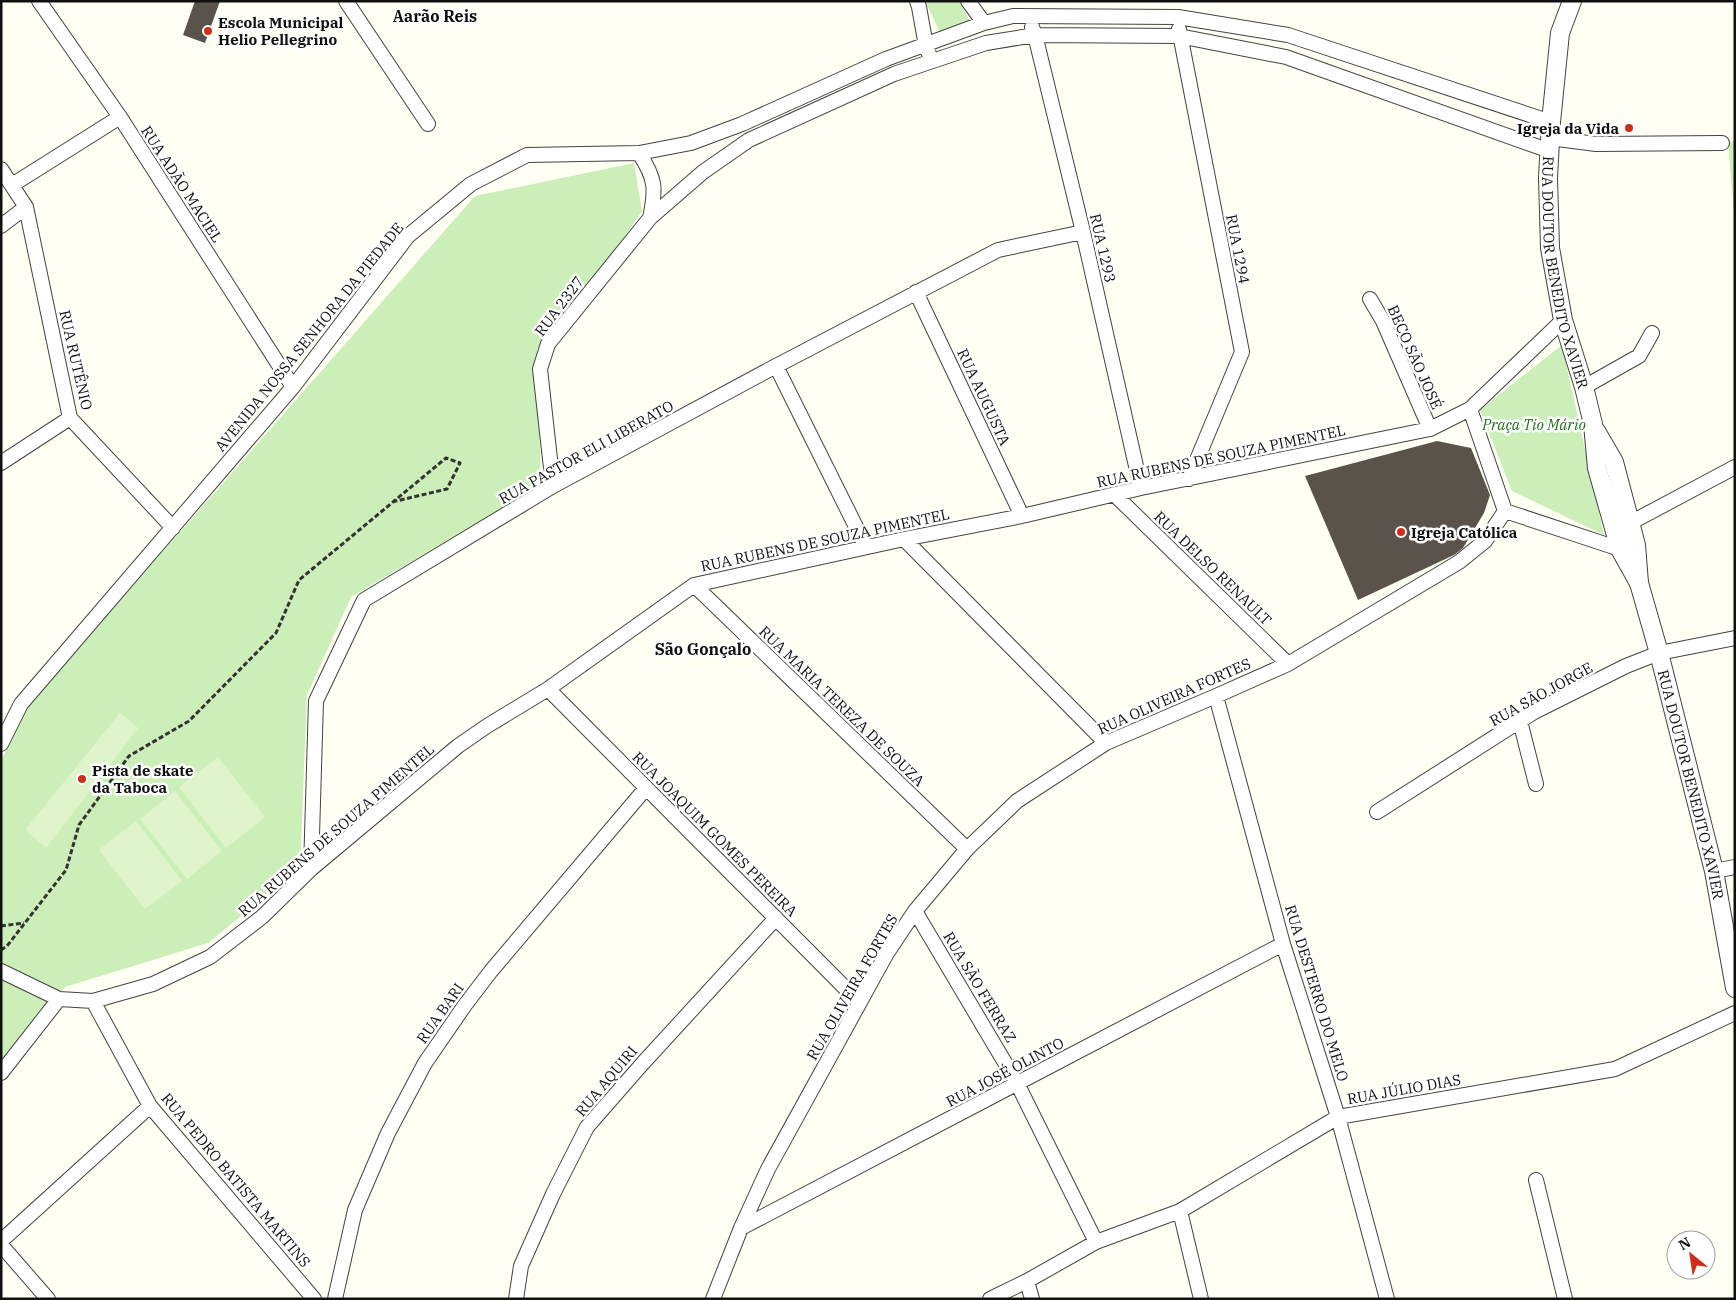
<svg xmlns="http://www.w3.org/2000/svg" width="1736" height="1300" viewBox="0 0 1736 1300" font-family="'IBM Plex Serif',serif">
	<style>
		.green { fill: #cceeb8 }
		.pitch { fill: #dff4cb }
		.building { fill: #5a534b }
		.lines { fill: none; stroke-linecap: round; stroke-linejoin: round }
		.minor-casing { stroke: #434343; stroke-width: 16 }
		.tertiary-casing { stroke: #434343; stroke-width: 20 }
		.path { stroke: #323232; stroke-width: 3; stroke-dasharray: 5 2.5; stroke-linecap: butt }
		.minor { stroke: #fff; stroke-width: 14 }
		.tertiary { stroke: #fff; stroke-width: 18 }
		.poi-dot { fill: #cd2f1b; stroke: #fff; stroke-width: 2 }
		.labels { text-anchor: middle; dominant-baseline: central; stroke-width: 5; stroke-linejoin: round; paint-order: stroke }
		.poi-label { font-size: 15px; font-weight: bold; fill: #101010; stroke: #fff; text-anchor: start }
		.street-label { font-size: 15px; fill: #101010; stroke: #fff }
		.park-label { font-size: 15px; font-style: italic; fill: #1e6f19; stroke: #fff }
		.neighbourhood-label { font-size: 16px; font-weight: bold; fill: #101010; stroke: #fff }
	</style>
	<rect width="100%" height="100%" fill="#fffff3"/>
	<path class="green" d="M925 1H959L971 23 940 32Z
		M1735 140V211H1734L1728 144Z
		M634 163 642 211 614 252 537 349 541 485 351 597 307 695 300 868 208 943 65 987 1 1060V761L28 705 475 196Z
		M1562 345 1604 535 1512 491 1480 410Z"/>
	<path class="pitch" d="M120 713 138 728 46 848 25 830Z
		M218 757 265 817 226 848 179 787Z
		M175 791 222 851 187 879 140 819Z
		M136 821 182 881 145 909 99 850Z"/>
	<path class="building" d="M195 1H220L205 43 183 35Z
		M1437 441 1471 448 1490 495 1484 513 1463 548 1454 555 1358 600 1305 476Z"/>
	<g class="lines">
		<g class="minor-casing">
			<path id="minor" d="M39 1 120 117 293 387
				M346 1 428 124
				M917 1 919 7 926 46 929 54
				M968 1 984 23
				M1032 27 1035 35 1083 232 1141 488
				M1179 29 1242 352 1189 479
				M1550 138 1596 144 1722 143
				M639 153C656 179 656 189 650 218
				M1 169 26 207 70 418 173 528
				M12 185 120 117
				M1 226 26 207
				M916 292 1022 516
				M1370 299 1383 321 1430 429
				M776 366 866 547
				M1584 387 1639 356 1652 333
				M1470 409 1505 511
				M1 463 70 418
				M553 486 540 369 548 344 650 218 703 172 749 140 894 74 986 43 1035 35 1179 36 1286 57 1550 151
				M1115 495 1288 664
				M1505 511 1620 549 1627 547
				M1630 523 1735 467
				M904 539 1106 743
				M694 585 967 849
				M548 689 859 1002
				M1216 696 1283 944 1338 1117 1387 1299
				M1520 721 1536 784
				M1 744 21 704 293 387 408 236 471 184 527 155 639 153 691 143 742 124 886 59 984 23 1013 16 1178 17 1288 35 1551 122
				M1377 812 1534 712 1626 666 1659 653 1735 638
				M311 869 316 701 364 600 553 486 776 366 998 250 1083 232
				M1714 871 1735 867
				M915 911 1017 1083 1096 1242
				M1 971 59 999 93 1001 153 984 210 957 262 917 311 869 458 746 487 726 548 689 694 585 904 539 1022 516 1141 488 1430 429 1470 409 1563 320
				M93 1001 150 1106 314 1299
				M1 1073 59 999
				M1536 1180 1565 1299
				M1180 1211 1201 1299
				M741 1228 1283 944
				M1 1241 150 1106
				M1 1245 48 1299
				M1027 1281 1032 1299
				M335 1299 355 1210 388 1133 425 1063 465 1005 491 971 646 788
				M516 1299 521 1266 553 1194 587 1127 643 1063 776 918
				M713 1299 741 1228 768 1169 887 953 915 911 967 849 1017 801 1106 743 1216 696 1288 664 1459 562 1485 541 1505 511
				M990 1299 1027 1281 1096 1242 1180 1211 1338 1117 1615 1069 1735 1013"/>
		</g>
		<g class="tertiary-casing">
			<g id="tertiary">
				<path id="s1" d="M1572 1 1560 33 1551 122 1548 178 1550 248 1563 320 1584 387 1593 424 1597 468 1620 549 1639 583"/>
				<path id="s2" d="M1596 431 1614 462 1636 545 1639 583 1659 653 1714 871 1735 988"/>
			</g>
		</g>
		<path class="path" d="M1 926 24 923
			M1 950 7 946 66 870 79 825 129 756 189 721 276 633 299 580 446 458 460 463 447 489 392 502"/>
		<use href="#minor" class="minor"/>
		<use href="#tertiary" class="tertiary"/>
	</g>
	<g class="poi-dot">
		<circle cx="208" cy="31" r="5"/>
		<circle cx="1629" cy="128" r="5"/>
		<circle cx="1401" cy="532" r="5"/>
		<circle cx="82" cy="779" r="5"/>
	</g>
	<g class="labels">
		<g class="poi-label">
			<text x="218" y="22">Escola Municipal<tspan x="218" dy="17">Helio Pellegrino</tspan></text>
			<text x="1619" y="128" text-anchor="end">Igreja da Vida</text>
			<text x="1411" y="532">Igreja Católica</text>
			<text x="92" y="770">Pista de skate<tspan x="92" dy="17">da Taboca</tspan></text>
		</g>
		<g class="street-label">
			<text transform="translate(182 184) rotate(57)">RUA ADÃO MACIEL</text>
			<text transform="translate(1103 248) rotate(77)">RUA 1293</text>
			<text transform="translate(1238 249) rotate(79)">RUA 1294</text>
			<text stroke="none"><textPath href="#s1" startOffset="276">RUA DOUTOR BENEDITO XAVIER</textPath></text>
			<text transform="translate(559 306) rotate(-53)">RUA 2327</text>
			<text transform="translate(309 337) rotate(-51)">AVENIDA NOSSA SENHORA DA PIEDADE</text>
			<text transform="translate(1415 357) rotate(66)">BECO SÃO JOSÉ</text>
			<text transform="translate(76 360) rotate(77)">RUA RUTÊNIO</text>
			<text transform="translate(984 397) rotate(65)">RUA AUGUSTA</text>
			<text transform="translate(586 452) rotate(-29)">RUA PASTOR ELI LIBERATO</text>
			<text transform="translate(1221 456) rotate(-12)">RUA RUBENS DE SOUZA PIMENTEL</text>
			<text transform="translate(825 540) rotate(-12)">RUA RUBENS DE SOUZA PIMENTEL</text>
			<text transform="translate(1213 568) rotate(44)">RUA DELSO RENAULT</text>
			<text transform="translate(1541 694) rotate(-29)">RUA SÃO JORGE</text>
			<text transform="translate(1174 696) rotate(-24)">RUA OLIVEIRA FORTES</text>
			<text transform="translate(842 706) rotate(44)">RUA MARIA TEREZA DE SOUZA</text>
			<text stroke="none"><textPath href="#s2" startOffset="368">RUA DOUTOR BENEDITO XAVIER</textPath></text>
			<text transform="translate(336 830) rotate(-41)">RUA RUBENS DE SOUZA PIMENTEL</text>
			<text transform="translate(715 834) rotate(45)">RUA JOAQUIM GOMES PEREIRA</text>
			<text transform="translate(852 987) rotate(-60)">RUA OLIVEIRA FORTES</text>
			<text transform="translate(980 987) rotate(59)">RUA SÃO FERRAZ</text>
			<text transform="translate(1317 993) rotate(73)">RUA DESTERRO DO MELO</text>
			<text transform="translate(440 1013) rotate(-55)">RUA BARI</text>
			<text transform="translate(1005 1072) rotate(-28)">RUA JOSÉ OLINTO</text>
			<text transform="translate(606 1081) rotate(-50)">RUA AQUIRI</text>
			<text transform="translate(1404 1089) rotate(-10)">RUA JÚLIO DIAS</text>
			<text transform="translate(236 1180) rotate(50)">RUA PEDRO BATISTA MARTINS</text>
		</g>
		<g class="park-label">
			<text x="1534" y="424">Praça Tio Mário</text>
		</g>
		<g class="neighbourhood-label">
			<text x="435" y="16">Aarão Reis</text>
			<text x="703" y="649">São Gonçalo</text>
		</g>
	</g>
	<rect width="1736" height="1300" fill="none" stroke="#101010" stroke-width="5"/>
	<g transform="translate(1691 1255) rotate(330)"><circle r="24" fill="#ffffff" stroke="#9f9f9f"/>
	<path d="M0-4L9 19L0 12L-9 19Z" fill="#cd2f1b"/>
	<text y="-8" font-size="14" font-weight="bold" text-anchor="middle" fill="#101010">N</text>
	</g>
</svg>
